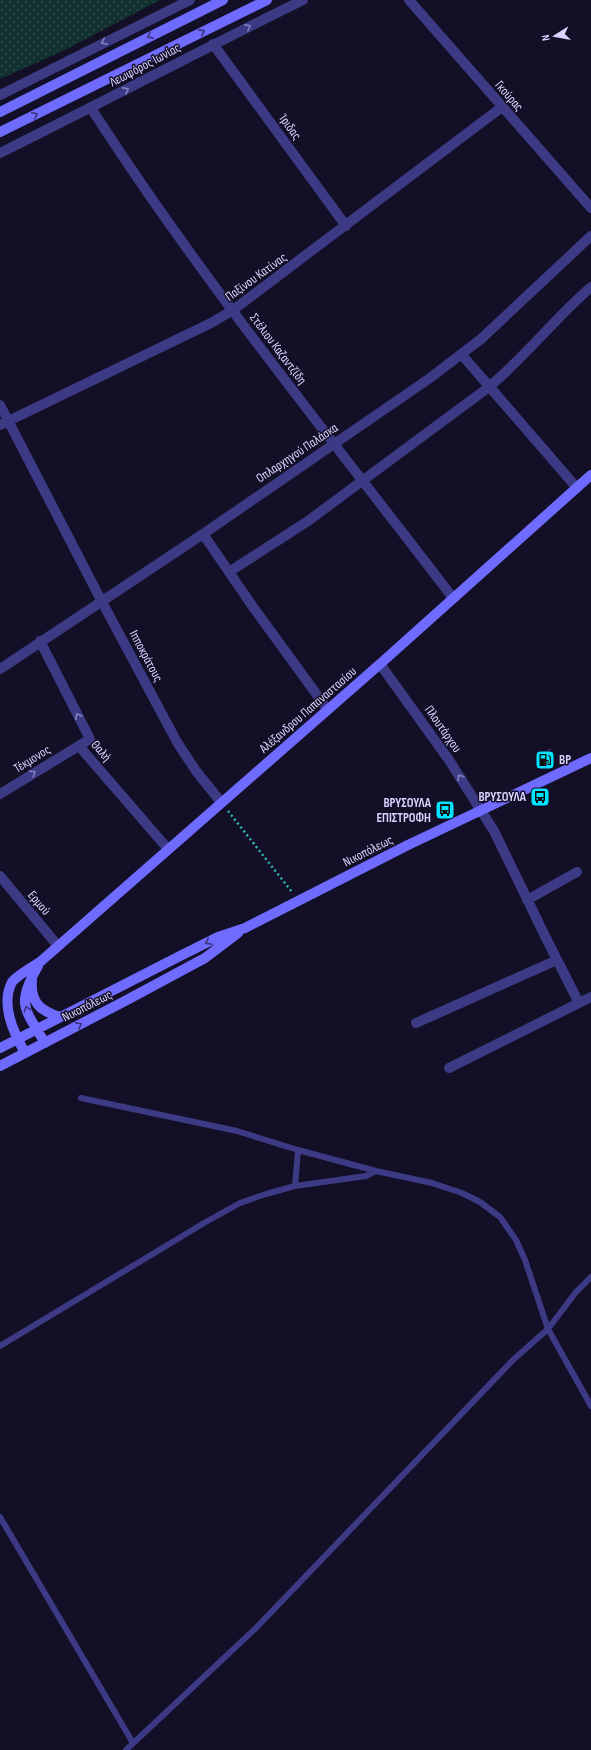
<svg xmlns="http://www.w3.org/2000/svg" width="591" height="1750" viewBox="0 0 591 1750" font-family="'Sofia Sans Condensed',sans-serif">
	<style>
		.green { fill: url(#green-dots) }
		.building { fill: #241b47; stroke: #3b2d73 }
		.lines { fill: none; stroke-linecap: round; stroke-linejoin: round }
		.path { stroke: #2fb8b0; stroke-width: 2.5; stroke-dasharray: 2 3; stroke-linecap: butt }
		.lane { stroke: #3d3a85; stroke-width: 6 }
		.street { stroke: #3d3a85; stroke-width: 10 }
		.secondary { stroke: #6f6bff; stroke-width: 10 }
		.oneway { stroke: #837fbc }
		.oneway2 { stroke: #38347d }
		.labels { text-anchor: middle; dominant-baseline: central; stroke-width: 3; stroke-linejoin: round; paint-order: stroke }
		.street-label { font-size: 13px; fill: #d9d4ff; stroke: #130f26 }
		.poi-label { font-size: 13px; font-weight: bold; fill: #d9d4ff; stroke: #130f26; text-anchor: end }
	</style>
	<defs>
		<pattern id="green-dots" width="8" height="8" patternUnits="userSpaceOnUse"><rect width="8" height="8" fill="#12302f"/><path d="M2 2h.1M6 6h.1" fill="none" stroke="#344d4e" stroke-width="1.8" stroke-linecap="round"/></pattern>
	</defs>
	<rect width="100%" height="100%" fill="#130f26"/>
	<path class="green" d="M0 0H160L63 51 0 79Z"/>
	<path class="building" d="M550 749 555 760 541 767 536 755Z"/>
	<g class="lines">
		<path class="path" d="M228 811 292 892"/>
		<path class="lane" d="M81 1098 237 1131 298 1150 376 1171 432 1183 462 1193 480 1202 500 1217 516 1240 525 1260 548 1329 591 1406
			M295 1186 298 1150
			M0 1346 204 1223 240 1203 266 1194 295 1186 366 1176 376 1171
			M0 1517 133 1743
			M126 1750 256 1628 513 1360 548 1329 576 1292 591 1277"/>
		<path class="street" d="M409 0 591 208
			M213 44 346 226
			M0 95 190 0
			M91 108C201 279 330 437 453 598
			M0 153C101 103 201 50 303 0
			M462 355 577 488
			M0 405 101 600 177 742 196 771 221 802
			M0 425 211 323 233 310 502 107
			M203 534 253 607 328 710
			M229 572 308 521 489 387C526 356 555 318 591 287
			M380 664 449 760 494 831 546 938 579 1003
			M0 669 203 534 430 378 481 339 591 236
			M79 746 168 849
			M0 794 90 739 40 641
			M0 876 58 946
			M527 900 577 872
			M416 1023 557 960
			M449 1068 591 997"/>
		<path class="secondary" d="M0 112 223 0
			M0 132 267 0
			M38 966C16 1004 24 1008 45 1043
			M32 980C30 1002 40 1011 60 1017
			M0 1048 182 955 218 937 245 928 408 845 591 758
			M25 1053C14 1033 0 1005 12 982 19 974 31 968 40 962L380 664 591 475
			M0 1066 125 1001 205 958 238 933"/>
	</g>
	<defs><path id="oneway-chevron" d="M-2-3.5L2.5 0L-2 3.5" fill="none" stroke-width="1.6" stroke-linecap="round" stroke-linejoin="round"/></defs>
	<g class="oneway">
		<use href="#oneway-chevron" transform="translate(248 27) rotate(-26)"/>
		<use href="#oneway-chevron" transform="translate(104 42) rotate(154)"/>
		<use href="#oneway-chevron" transform="translate(126 90) rotate(-28)"/>
		<use href="#oneway-chevron" transform="translate(78 716) rotate(-117)"/>
		<use href="#oneway-chevron" transform="translate(33 773) rotate(-32)"/>
		<use href="#oneway-chevron" transform="translate(460 777) rotate(-124)"/>
	</g>
	<g class="oneway2">
		<use href="#oneway-chevron" transform="translate(202 32) rotate(-26)"/>
		<use href="#oneway-chevron" transform="translate(150 36) rotate(153)"/>
		<use href="#oneway-chevron" transform="translate(35 115) rotate(-26)"/>
		<use href="#oneway-chevron" transform="translate(208 942) rotate(154)"/>
		<use href="#oneway-chevron" transform="translate(27 1009) rotate(-108)"/>
		<use href="#oneway-chevron" transform="translate(79 1025) rotate(-28)"/>
	</g>
	<defs>
		<g id="fuel-square" transform="scale(1)"><rect x="-9" y="-9" width="18" height="18" rx="4" fill="#00e5ff" stroke="#130f26"/><path d="M-5.5-6h7V0h2V4h1.3V-2.5L3-4.5l.8-.8L6-3V5H2.5V1h-1V6h-7ZM-4.2-4.7v3.2H.2V-4.7Z" fill="#111"/></g>
		<g id="bus-square" transform="scale(1)"><rect x="-9" y="-9" width="18" height="18" rx="4" fill="#00e5ff" stroke="#130f26"/><path d="M-5-6H5V4H4V6H2V4H-2V6H-4V4H-5ZM-3.5-4V0h7V-4ZM-3.5 1.2v1.5H-2V1.2ZM2 1.2v1.5H3.5V1.2Z" fill="#111"/></g>
	</defs>
	<g fill-rule="evenodd">
		<use href="#fuel-square" x="545" y="760"/>
		<use href="#bus-square" x="540" y="797"/>
		<use href="#bus-square" x="445" y="810"/>
	</g>
	<g class="labels">
		<g class="street-label">
			<text transform="translate(145 65) rotate(-28)">Λεωφόρος Ιωνίας</text>
			<text transform="translate(509 96) rotate(49)">Γκούρας</text>
			<text transform="translate(290 127) rotate(54)">Ίριδας</text>
			<text transform="translate(256 277) rotate(-36)">Παξίνου Κατίνας</text>
			<text transform="translate(278 349) rotate(53)">Στέλιου Καζαντζίδη</text>
			<text transform="translate(297 453) rotate(-34)">Οπλαρχηγού Παλάσκα</text>
			<text transform="translate(146 656) rotate(62)">Ιπποκράτους</text>
			<text transform="translate(308 710) rotate(-41)">Αλέξανδρου Παπαναστασίου</text>
			<text transform="translate(443 729) rotate(55)">Πλουτάρχου</text>
			<text transform="translate(101 751) rotate(49)">Θαλή</text>
			<text transform="translate(32 759) rotate(-32)">Τέκμονος</text>
			<text transform="translate(368 851) rotate(-27)">Νικοπόλεως</text>
			<text transform="translate(39 903) rotate(50)">Ερμού</text>
			<text transform="translate(87 1006) rotate(-27)">Νικοπόλεως</text>
		</g>
		<g class="poi-label">
			<text x="559" y="760" text-anchor="start">BP</text>
			<text x="526" y="797">ΒΡΥΣΟΥΛΑ</text>
			<text x="431" y="803">ΒΡΥΣΟΥΛΑ<tspan x="431" dy="15">ΕΠΙΣΤΡΟΦΗ</tspan></text>
		</g>
	</g>
	<g transform="translate(555 36) rotate(259)" stroke="#130f26" stroke-width="3" paint-order="stroke">
	<path d="M0-3L7 15L0 10L-7 15Z" fill="#d9d4ff"/>
	<text y="-6" font-size="11" font-weight="bold" text-anchor="middle" fill="#d9d4ff">N</text>
	</g>
</svg>
